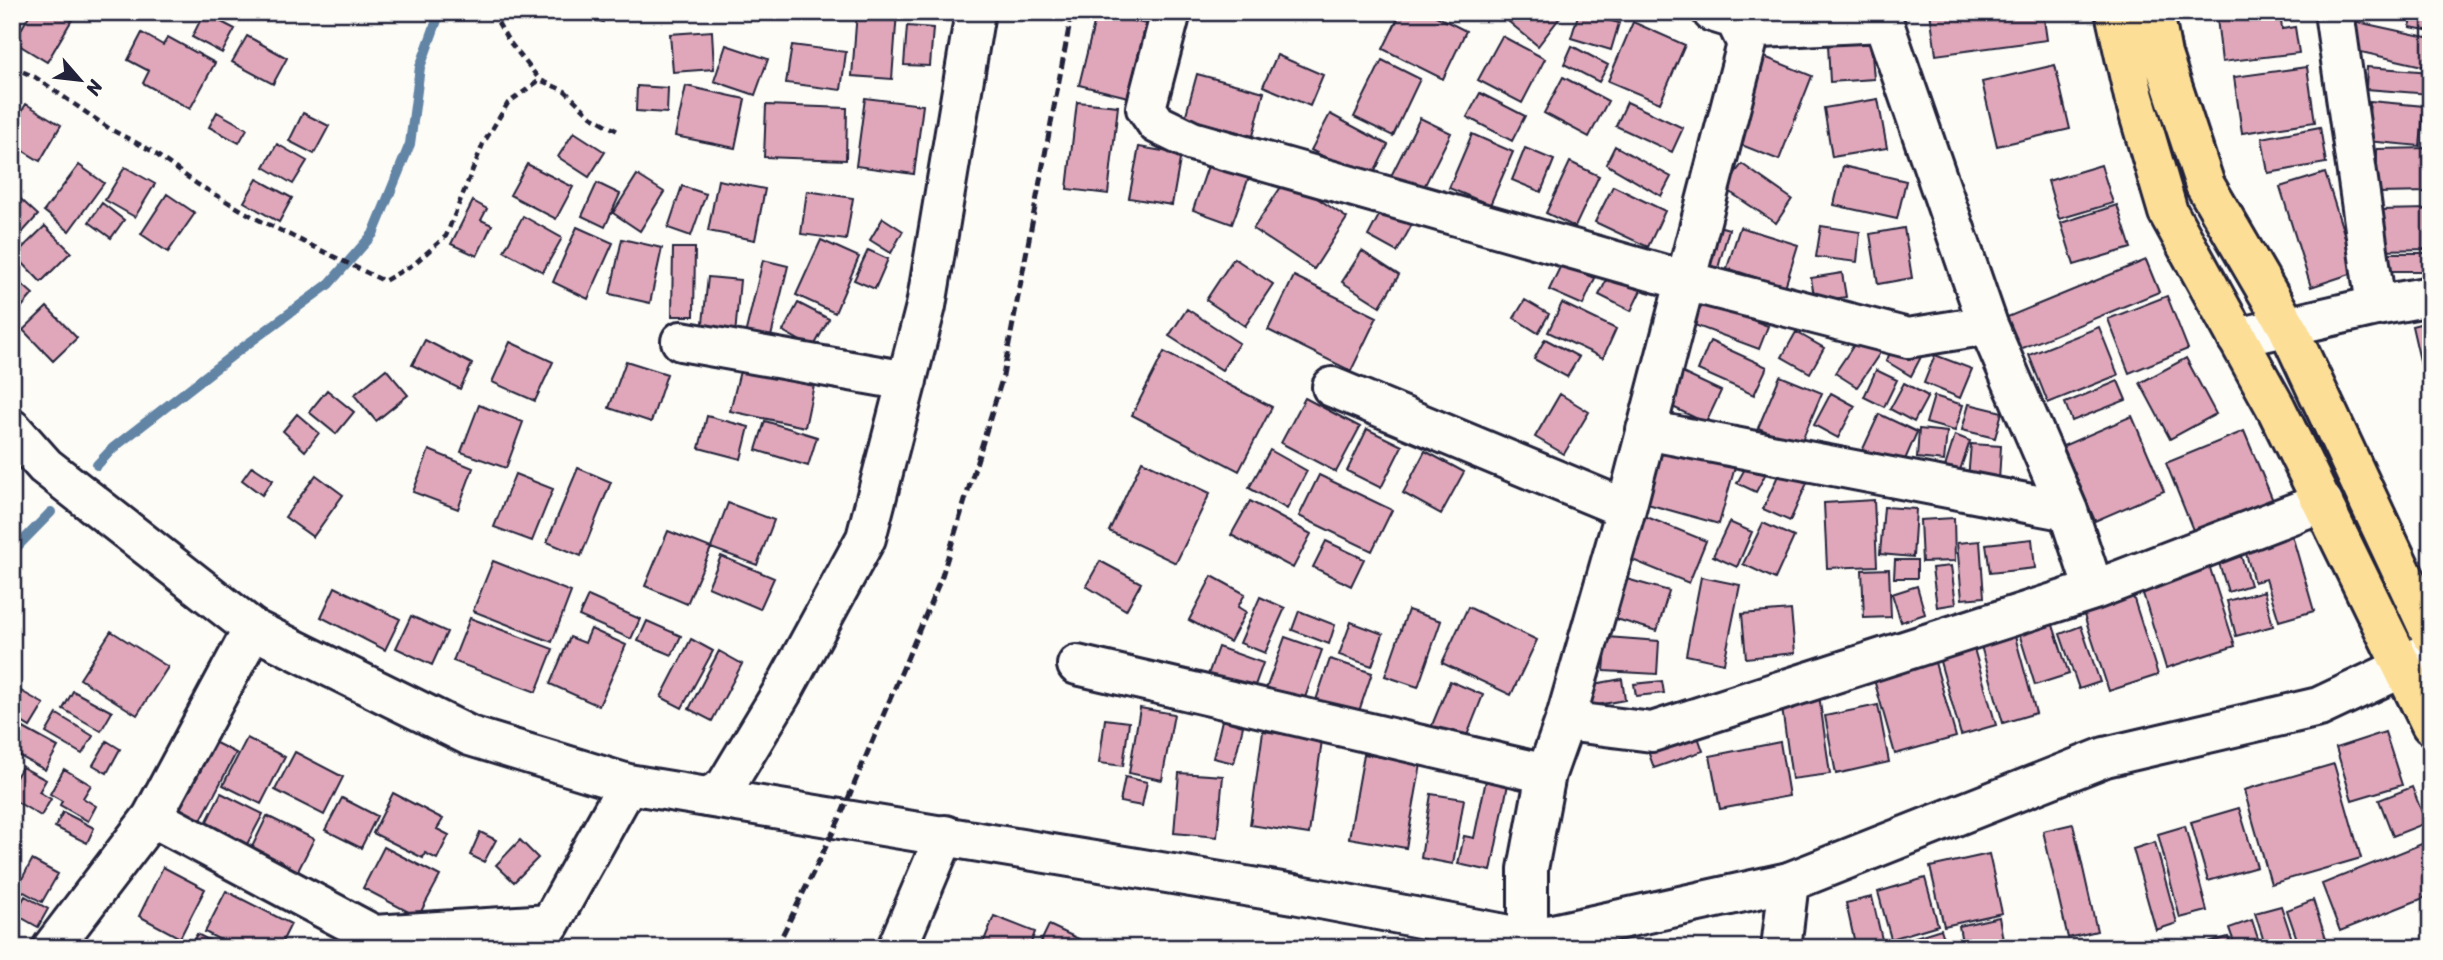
<svg xmlns="http://www.w3.org/2000/svg" width="2443" height="960" viewBox="0 0 2443 960" font-family="Sriracha,sans-serif">
	<style>
		.lines { fill: none; stroke-linecap: round; stroke-linejoin: round }
		.stream { stroke: #6284a5; stroke-width: 10 }
		.building { fill: #dfa7b9; stroke: #22223b; stroke-width: 2 }
		.street-casing { stroke: #22223b; stroke-width: 44 }
		.secondary-casing { stroke: #22223b; stroke-width: 44 }
		.highway-casing { stroke: #22223b; stroke-width: 44 }
		.path { stroke: #22223b; stroke-width: 4.5; stroke-dasharray: 7 5; stroke-linecap: butt }
		.street { stroke: #fdfcf7; stroke-width: 38 }
		.secondary { stroke: #fdfcf7; stroke-width: 38 }
		.highway { stroke: #fcde96; stroke-width: 38 }
		.rail { stroke: #22223b; stroke-width: 5; stroke-dasharray: 10 5; stroke-linecap: butt }
	</style>
	<rect width="100%" height="100%" fill="#fdfcf7"/>
	<filter id="ink" filterUnits="userSpaceOnUse"><feTurbulence type="fractalNoise" baseFrequency=".0143" numOctaves="2"/><feDisplacementMap in="SourceGraphic" scale="14" xChannelSelector="R" yChannelSelector="G"/><feConvolveMatrix kernelMatrix="1 2 1 2 8 2 1 2 1" color-interpolation-filters="sRGB"/></filter>
	<g filter="url(#ink)">
		<g class="lines">
			<path class="stream" d="M97 465 113 448 238 351 329 284 373 234 410 144 420 67 440 12
				M12 552 51 512"/>
		</g>
		<path class="building" d="M31 12H63L73 18 47 62 14 42Z
			M569 12H606L603 22Z
			M857 12H897L892 79 852 76Z
			M1097 12 1146 24 1128 97 1079 85Z
			M1401 12H1428L1466 31 1443 79 1383 49Z
			M1497 12H1564L1538 46Z
			M1579 12 1619 23 1611 50 1571 38Z
			M1930 12H2043L2047 40 1936 55Z
			M2262 12H2280L2282 29 2295 27 2299 53 2222 62 2217 18Z
			M2413 12H2431V31L2410 27Z
			M204 13 235 29 222 53 192 37Z
			M2353 21 2431 38V68L2348 49Z
			M1633 22 1685 45 1660 103 1608 81Z
			M907 26 933 28 930 66 904 65Z
			M712 31 714 69 673 72 670 34Z
			M142 33 163 45 168 37 215 63 190 109 143 83 149 71 128 60Z
			M247 36 287 58 273 84 232 62Z
			M1502 36 1545 59 1522 103 1478 80Z
			M1871 42 1874 79 1830 82 1828 45Z
			M726 45 768 59 755 95 714 81Z
			M792 45 846 52 841 90 786 83Z
			M1572 46 1608 65 1599 82 1564 64Z
			M1277 55 1323 75 1310 106 1263 86Z
			M1762 56 1812 76 1779 160 1729 140Z
			M1382 60 1420 79 1393 136 1354 117Z
			M2055 65 2070 129 1997 146 1982 82Z
			M2307 67 2315 122 2242 133 2234 77Z
			M2367 67 2431 72 2430 94 2366 89Z
			M1197 74 1264 92 1253 136 1185 118Z
			M1563 77 1608 101 1589 137 1544 113Z
			M637 86 668 88 667 113 636 111Z
			M686 86 745 99 735 148 675 136Z
			M1480 93 1525 116 1512 141 1467 117Z
			M865 98 923 105 914 174 856 166Z
			M1878 99 1887 148 1832 157 1824 108Z
			M2370 101 2424 106 2420 146 2367 141Z
			M1077 102 1118 106 1108 194 1067 189Z
			M1627 102 1683 128 1672 152 1616 126Z
			M26 104 61 125 40 161 12 144V127Z
			M766 105 847 108 846 160 764 157Z
			M217 112 247 129 239 143 209 127Z
			M303 113 329 126 314 154 289 141Z
			M1330 114 1388 145 1370 181 1311 150Z
			M1420 118 1451 133 1421 193 1390 178Z
			M2320 127 2326 163 2268 173 2262 138Z
			M574 132 605 152 589 177 558 157Z
			M1472 134 1513 152 1490 205 1449 188Z
			M277 144 307 161 293 184 264 167Z
			M1615 146 1671 177 1661 196 1606 164Z
			M1139 147 1181 154 1172 205 1129 198Z
			M1525 148 1554 160 1541 192 1512 180Z
			M2431 148V192L2377 193V149Z
			M1210 160 1250 174 1232 224 1193 210Z
			M1570 162 1599 176 1575 227 1546 213Z
			M527 164 573 187 556 219 510 195Z
			M1742 164 1792 199 1776 223 1724 188Z
			M79 165 104 183 69 231 44 211Z
			M2101 165 2113 203 2059 219 2048 181Z
			M1843 166 1906 181 1897 219 1834 205Z
			M125 167 155 184 135 217 105 200Z
			M2325 173 2356 272 2311 287 2280 187Z
			M637 175 664 192 640 231 613 213Z
			M1287 178 1347 218 1314 269 1253 229Z
			M257 179 292 198 279 222 244 202Z
			M718 180 765 189 755 240 708 231Z
			M597 183 620 194 605 227 582 216Z
			M682 186 706 194 691 236 668 228Z
			M1613 186 1665 211 1648 247 1595 222Z
			M12 191 38 215 12 244Z
			M807 191 853 198 846 240 801 234Z
			M167 194 195 213 168 252 141 234Z
			M473 201 487 209 481 220 492 225 477 256 451 244Z
			M102 203 124 220 111 238 89 222Z
			M2117 205 2131 248 2074 265 2061 223Z
			M1384 206 1414 221 1397 252 1368 236Z
			M2429 209 2430 249 2379 250 2378 210Z
			M523 216 562 238 543 272 504 251Z
			M883 218 903 231 891 253 870 240Z
			M1711 224 1729 229 1718 268 1700 263Z
			M45 226 71 252 41 282 15 255Z
			M1821 226 1860 232 1857 262 1816 257Z
			M577 227 613 243 588 299 553 282Z
			M1740 227 1798 245 1785 287 1727 268Z
			M1904 228 1912 278 1878 284 1870 234Z
			M622 239 662 248 650 303 610 294Z
			M821 240 859 257 835 313 796 295Z
			M673 248H695L694 316H672Z
			M868 250 888 259 875 289 854 280Z
			M1362 251 1399 275 1380 306 1342 282Z
			M2383 253H2431V271H2383Z
			M1234 258 1273 284 1245 326 1206 300Z
			M763 260 788 266 768 349 743 343Z
			M2146 260 2159 292 2018 350 2005 318Z
			M1562 263 1595 278 1583 305 1549 290Z
			M1611 271 1643 286 1631 311 1599 295Z
			M1842 273 1846 297 1815 302 1811 278Z
			M1294 276 1377 317 1351 371 1268 330Z
			M708 277 740 280 735 335 702 332Z
			M16 279 33 294 12 318V284Z
			M2167 296 2188 349 2129 373 2108 319Z
			M1697 299 1768 326 1759 349 1689 323Z
			M1525 300 1549 314 1538 333 1514 318Z
			M798 303 829 319 813 348 783 331Z
			M1562 303 1616 329 1603 358 1548 332Z
			M47 307 77 338 53 361 23 330Z
			M1187 309 1239 343 1222 370 1169 336Z
			M2431 321V390L2427 391 2412 326Z
			M2099 327 2118 375 2048 403 2029 355Z
			M1796 332 1824 348 1810 373 1782 357Z
			M1860 336 1882 350 1857 387 1835 373Z
			M1545 339 1579 357 1567 377 1534 359Z
			M425 340 472 364 460 389 412 365Z
			M1710 341 1767 367 1754 395 1698 370Z
			M510 342 553 362 535 401 492 382Z
			M1896 343 1921 357 1911 376 1886 361Z
			M1164 352 1272 407 1239 471 1132 415Z
			M1935 355 1972 369 1960 398 1924 383Z
			M2186 358 2216 414 2170 439 2140 383Z
			M626 361 667 374 651 422 609 408Z
			M742 363 815 380 805 427 730 411Z
			M386 369 408 395 376 421 354 395Z
			M1674 369 1721 391 1706 423 1660 401Z
			M1876 370 1897 380 1884 407 1864 397Z
			M1780 376 1822 393 1800 445 1758 428Z
			M2118 381 2126 400 2072 421 2065 403Z
			M1904 383 1928 396 1914 422 1890 409Z
			M327 390 354 412 336 434 309 412Z
			M1831 393 1855 406 1838 438 1814 425Z
			M1560 394 1589 412 1564 454 1535 437Z
			M1934 396 1963 405 1955 431 1926 423Z
			M1305 398 1360 427 1336 472 1281 443Z
			M1969 404 2002 412 1995 438 1962 430Z
			M479 405 523 422 506 468 461 452Z
			M297 414 319 433 305 451 283 431Z
			M1879 414 1917 432 1901 469 1862 451Z
			M707 416 749 427 741 459 699 448Z
			M2132 416 2164 491 2095 521 2063 446Z
			M765 421 817 437 808 466 756 450Z
			M1367 429 1402 446 1381 488 1347 471Z
			M1919 429 1947 432 1944 461 1917 458Z
			M2244 431 2274 503 2195 535 2166 463Z
			M1955 435 1970 441 1959 473 1945 467Z
			M1971 444 2001 446 1999 481 1968 479Z
			M1660 445 1735 467 1719 524 1644 503Z
			M429 450 473 468 458 509 413 492Z
			M1270 450 1307 471 1287 509 1249 488Z
			M1425 451 1464 472 1441 514 1403 493Z
			M1142 461 1210 493 1176 563 1109 531Z
			M1747 465 1765 475 1756 492 1737 483Z
			M252 466 273 480 262 495 242 480Z
			M578 468 611 482 581 556 547 542Z
			M1780 471 1807 483 1790 521 1763 509Z
			M515 474 553 489 532 541 494 527Z
			M316 475 343 495 313 537 285 517Z
			M1319 475 1392 510 1372 551 1299 516Z
			M1874 500 1877 566 1827 568 1824 503Z
			M1250 501 1311 534 1293 568 1231 535Z
			M728 503 774 520 757 565 711 548Z
			M1884 507 1916 509 1913 557 1880 554Z
			M1642 515 1706 541 1689 583 1625 557Z
			M1954 518 1955 561 1922 562 1920 520Z
			M1729 522 1752 532 1737 567 1713 556Z
			M1763 523 1794 537 1775 579 1743 564Z
			M668 531 711 548 687 604 645 586Z
			M2292 535 2314 611 2279 621 2266 579 2254 582 2245 550Z
			M2032 539 2035 568 1990 573 1986 544Z
			M1326 541 1364 559 1351 586 1313 567Z
			M1980 541 1984 597 1962 599 1957 543Z
			M721 556 774 578 760 609 708 587Z
			M2241 556 2250 585 2228 592 2219 563Z
			M1895 560H1917V578H1894Z
			M493 561 571 592 552 642 473 611Z
			M1100 561 1141 583 1126 610 1086 586Z
			M2209 565 2235 646 2166 668 2141 587Z
			M1951 566 1956 604 1937 607 1932 568Z
			M1889 569 1891 617 1864 618 1862 570Z
			M1212 576 1245 594 1238 607 1246 612 1230 642 1189 620Z
			M1616 576 1669 591 1657 631 1606 616Z
			M1701 577 1740 585 1724 663 1686 655Z
			M1917 586 1925 614 1901 622 1892 594Z
			M335 587 400 619 385 650 321 617Z
			M2264 591 2273 626 2236 636 2227 601Z
			M2132 593 2158 675 2109 691 2082 609Z
			M588 596 640 619 631 639 579 616Z
			M1260 597 1285 608 1265 653 1240 643Z
			M1468 607 1537 640 1511 695 1442 663Z
			M1408 610 1441 621 1418 687 1385 676Z
			M1791 610 1795 653 1746 658 1742 614Z
			M1299 611 1335 625 1329 644 1292 630Z
			M411 616 447 632 432 665 396 648Z
			M470 618 553 649 536 692 453 661Z
			M2051 619 2069 674 2035 685 2018 630Z
			M647 621 681 636 672 655 638 641Z
			M1351 622 1383 634 1372 666 1339 655Z
			M2081 626 2100 682 2079 689 2060 634Z
			M591 629 626 645 599 706 550 684 570 637 585 643Z
			M2013 629 2036 713 2003 723 1979 639Z
			M111 631 168 667 137 715 80 679Z
			M1285 637 1322 650 1302 706 1265 692Z
			M1607 637 1659 641 1657 674 1604 671Z
			M691 639 713 651 682 708 661 697Z
			M1972 642 1996 725 1961 735 1937 651Z
			M1218 647 1263 663 1253 691 1208 675Z
			M719 651 742 664 712 721 689 709Z
			M1330 659 1372 673 1357 717 1315 703Z
			M1934 659 1956 737 1895 754 1873 676Z
			M1622 679 1625 700 1592 706 1588 685Z
			M1450 681 1483 695 1464 743 1430 730Z
			M1662 681 1664 693 1636 696 1634 684Z
			M12 686 44 704 30 727 12 716Z
			M73 691 112 712 101 731 63 709Z
			M1819 695 1830 774 1792 779 1781 701Z
			M1878 705 1889 762 1836 774 1825 716Z
			M1140 708 1174 714 1162 780 1129 773Z
			M57 714 93 736 82 754 46 733Z
			M1105 719 1129 722 1123 766 1099 763Z
			M1222 720 1243 726 1234 763 1213 758Z
			M18 725 58 747 45 770 12 752V735Z
			M1263 731 1322 740 1309 834 1250 825Z
			M2385 732 2402 785 2352 800 2336 748Z
			M198 734 236 753 201 820 163 801Z
			M1697 734 1703 751 1654 768 1648 751Z
			M247 738 285 757 261 804 223 785Z
			M107 741 120 749 107 773 93 765Z
			M1780 742 1789 796 1720 809 1710 756Z
			M295 752 343 777 324 815 275 790Z
			M1364 754 1421 764 1406 848 1349 838Z
			M2334 764 2361 858 2271 884 2244 790Z
			M22 767 46 780 39 792 51 799 41 816 12 799V784Z
			M64 769 91 785 83 798 96 806 88 821 60 805 62 801 50 794Z
			M1179 773 1223 776 1217 837 1174 833Z
			M1125 777 1147 782 1142 806 1120 802Z
			M1486 780 1508 784 1491 871 1458 864 1464 836 1474 838Z
			M2412 787 2426 823 2393 836 2379 800Z
			M221 793 263 814 245 848 204 827Z
			M393 793 443 819 437 829 449 835 437 859 425 853 423 858 373 833Z
			M1431 794 1464 799 1453 864 1421 858Z
			M342 798 377 816 361 848 325 830Z
			M2239 808 2257 867 2208 881 2191 822Z
			M63 812 94 828 87 843 55 827Z
			M267 816 314 839 298 871 252 847Z
			M2073 824 2097 931 2068 938 2043 831Z
			M2185 826 2207 911 2180 918 2158 834Z
			M480 832 496 840 484 862 470 855Z
			M520 840 538 858 514 882 496 865Z
			M2155 842 2177 923 2156 930 2133 849Z
			M2424 843 2431 861V895L2340 931 2322 884Z
			M384 847 440 876 418 917 363 888Z
			M1989 854 2002 913 1944 926 1930 867Z
			M32 860 58 874 42 902 17 888Z
			M163 867 205 889 180 938 139 916Z
			M1925 878 1938 925 1891 939 1878 892Z
			M226 891 291 924 279 948H235L205 932Z
			M25 896 48 909 38 927 15 914Z
			M1872 897 1884 948H1856L1846 903Z
			M2313 900 2329 948H2300L2287 910Z
			M2281 906 2295 948H2266L2255 913Z
			M994 916 1035 932 1029 948H981Z
			M1999 917 2003 940 1963 948 1959 926Z
			M2252 920 2261 948H2236L2229 928Z
			M1049 925 1081 940 1077 948H1038Z
			M1941 929 1947 948H1912L1909 939Z
			M197 934 224 948H189Z
			M2228 937 2232 948H2191Z"/>
		<g class="lines">
			<g class="street-casing">
				<path id="street" d="M1171 12 1146 108 1157 124 1192 141 1686 281 1908 338 1988 325
					M1880 12 1988 325 2068 511 2094 590
					M2334 12 2376 306
					M1740 29 1883 22
					M681 341 907 381
					M1332 387 1626 509
					M1646 430 2068 511
					M1077 665 1546 774
					M1565 721 1652 732 2094 590 2323 502
					M708 797 725 787 784 689 866 538 926 306 975 12
					M152 817 374 935 550 924 628 784
					M52 948 152 817 253 629
					M897 948 945 835
					M1528 948V869L1546 774 1565 721 1626 509 1747 44 1735 19 1712 12
					M1781 948 1789 882"/>
			</g>
			<g class="secondary-casing">
				<path id="secondary" d="M2237 338 2376 306 2431 296
					M12 429 45 466 253 629 470 736 628 784 1294 894 1530 939 1789 882 2105 757 2319 707 2404 667 2431 649"/>
			</g>
			<g class="highway-casing">
				<path id="highway" d="M2115 12 2134 97 2168 212 2276 408 2431 725
					M2154 12 2162 55 2205 185 2287 326 2431 634"/>
			</g>
			<path class="path" d="M492 12 508 40 540 80
				M12 67 35 77 110 129 150 150 197 184 255 218 384 281 414 264 446 236 483 144 508 103 540 80 565 91 591 116 621 133"/>
			<use href="#street" class="street"/>
			<use href="#secondary" class="secondary"/>
			<use href="#highway" class="highway"/>
			<path class="rail" d="M776 948 839 820 942 576 1003 376 1072 12"/>
		</g>
	</g>
	<rect width="2443" height="960" fill="none" stroke="#fdfcf7" stroke-width="42"/>
	<rect x="21" y="21" width="2401" height="918" fill="none" stroke="#22223b" stroke-width="2.5" filter="url(#ink)"/>
	<g transform="translate(80 80) rotate(118)" stroke="#fdfcf7" stroke-width="5" paint-order="stroke">
	<path d="M0-5L12 26L0 18L-12 26Z" fill="#22223b"/>
	<text y="-10" font-size="19" font-weight="bold" text-anchor="middle" fill="#22223b">N</text>
	</g>
</svg>
